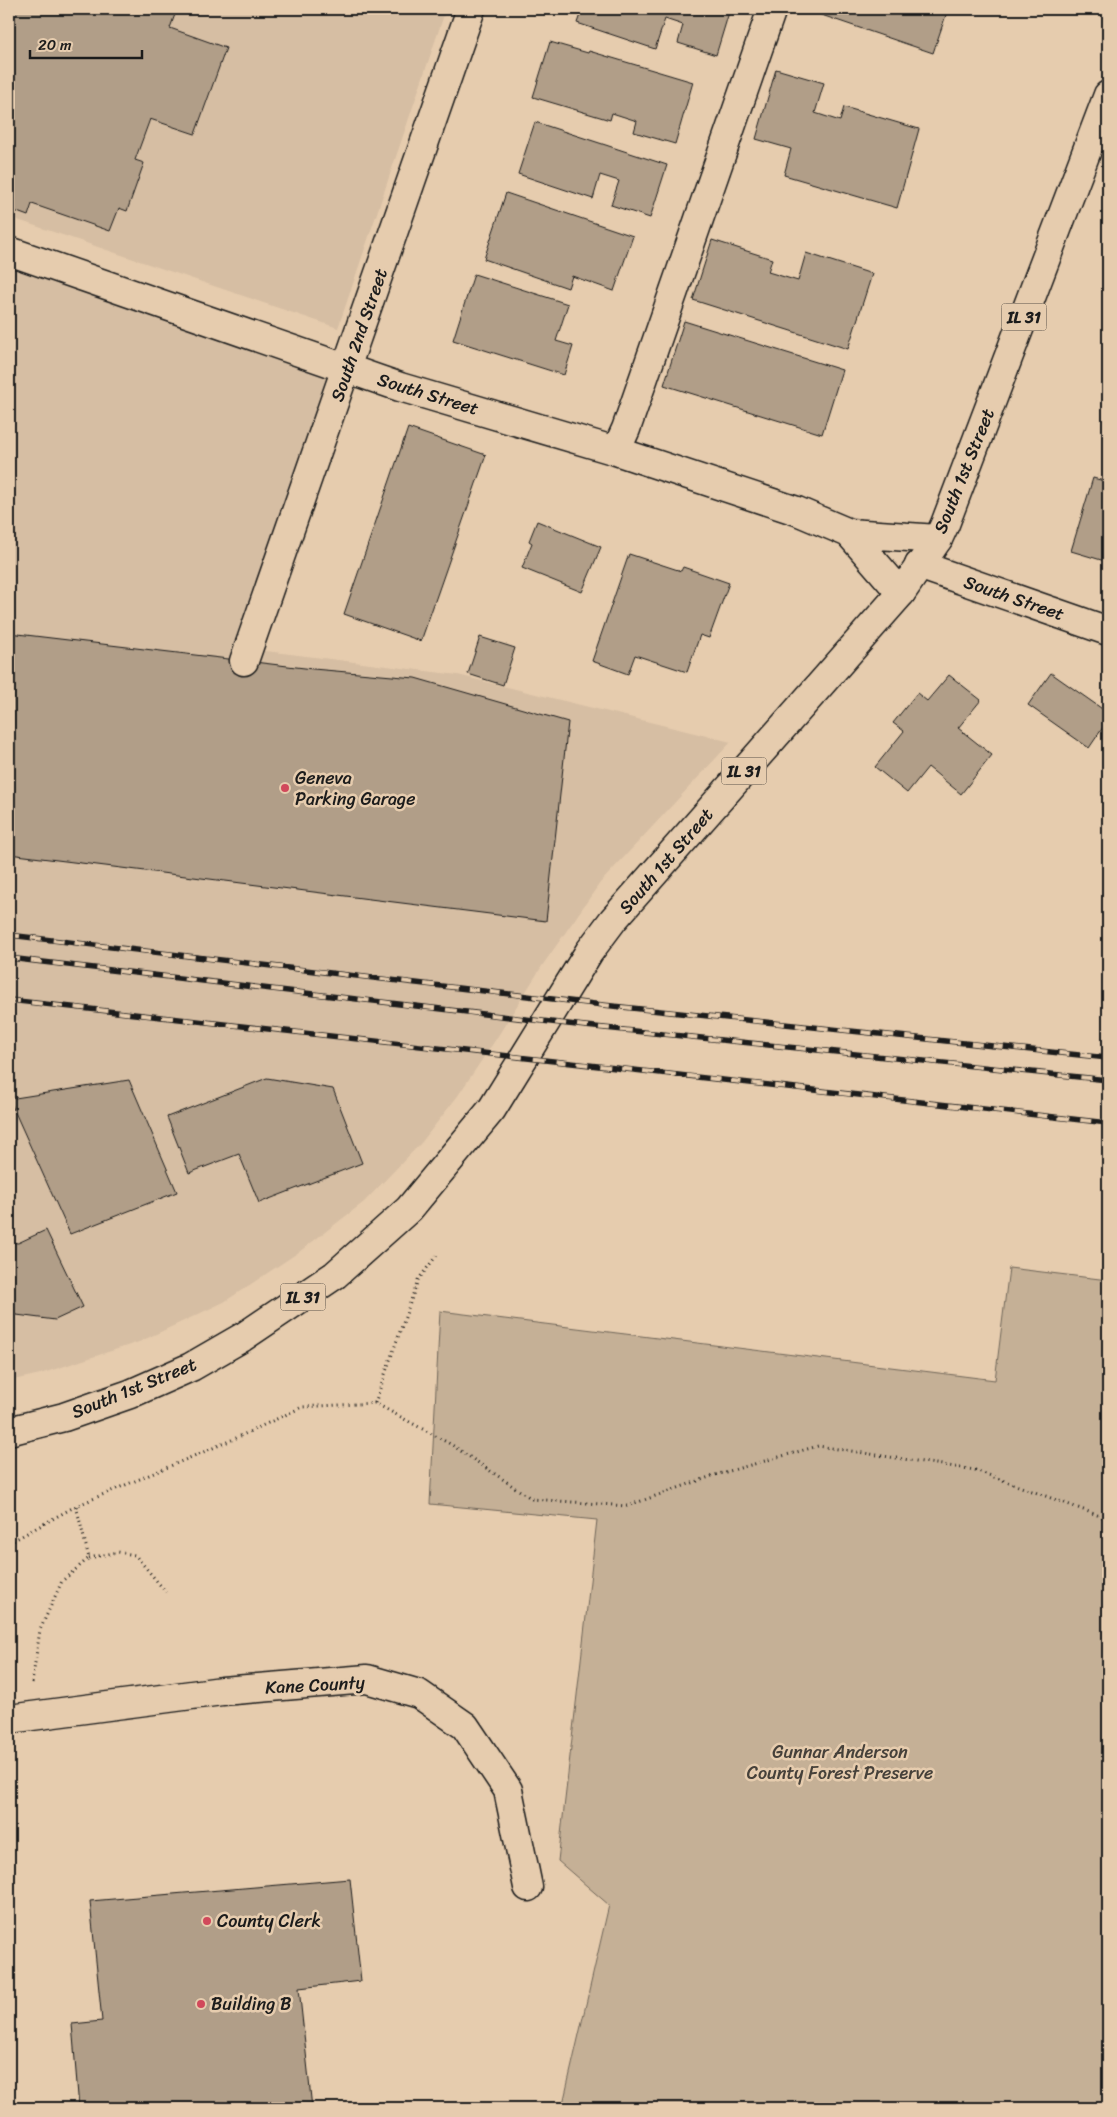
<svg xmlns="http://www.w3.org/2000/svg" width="1117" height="2117" viewBox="0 0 1117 2117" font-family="Sriracha,sans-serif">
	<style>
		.built { fill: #d6bea3 }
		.green { fill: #c5b096; stroke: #706659 }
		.building { fill: #b19e88; stroke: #1c1c1c }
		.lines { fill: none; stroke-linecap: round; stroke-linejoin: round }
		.minor-casing { stroke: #1c1c1c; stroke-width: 31 }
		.major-casing { stroke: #1c1c1c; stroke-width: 31 }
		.path { stroke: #1c1c1c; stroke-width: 3; stroke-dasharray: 1 4; stroke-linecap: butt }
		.minor { stroke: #e6ccae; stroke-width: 28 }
		.major { stroke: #e6ccae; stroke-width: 28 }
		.rail-casing { stroke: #1c1c1c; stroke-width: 5.5 }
		.rail { stroke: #e6ccae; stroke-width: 4; stroke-dasharray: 11; stroke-linecap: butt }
		.poi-dot { fill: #d1495b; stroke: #e6ccae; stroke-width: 2 }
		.labels { text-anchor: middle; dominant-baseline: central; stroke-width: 5; stroke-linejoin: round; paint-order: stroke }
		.shield { fill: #e6ccae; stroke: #595148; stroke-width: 1 }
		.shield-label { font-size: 16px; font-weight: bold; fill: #1c1c1c }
		.street-label { font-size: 18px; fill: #1c1c1c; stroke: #e6ccae }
		.poi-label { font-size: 18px; fill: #1c1c1c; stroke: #e6ccae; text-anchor: start }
		.park-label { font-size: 18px; fill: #46413a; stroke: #e6ccae }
	</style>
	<rect width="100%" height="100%" fill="#e6ccae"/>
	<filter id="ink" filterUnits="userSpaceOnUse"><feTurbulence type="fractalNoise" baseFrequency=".02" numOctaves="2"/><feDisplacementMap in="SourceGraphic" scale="10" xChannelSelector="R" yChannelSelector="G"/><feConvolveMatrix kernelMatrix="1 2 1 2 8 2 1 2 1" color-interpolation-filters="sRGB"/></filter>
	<g filter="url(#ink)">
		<path class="built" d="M9 9H446L338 328 9 217Z
			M9 258 339 371 242 648 458 675 731 742 600 883 542 966 496 1039 457 1097 421 1143 364 1202 299 1252 224 1302 139 1342 40 1374 9 1381Z"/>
		<path class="green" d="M1009 1268 1108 1280V2108H562L609 1905 558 1861 597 1520 430 1504 440 1311 995 1380Z"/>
		<path class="building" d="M9 9H177L170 28 226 48 195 134 150 119 135 160 144 163 127 211 119 208 110 231 32 204 28 216 9 209Z
			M582 9H730L716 55 678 43 683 25 665 19 655 49 577 23Z
			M804 9H948L933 53Z
			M550 42 588 53 589 51 693 82 675 144 634 132 637 121 612 113 610 120 533 97Z
			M776 69 824 83 815 113 840 121 844 107 919 129 897 208 784 175 791 149 756 139Z
			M535 122 667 165 650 218 611 205 619 181 600 175 593 199 518 174Z
			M506 193 633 236 614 291 572 276 568 288 484 259Z
			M712 240 772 259 768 272 798 281 806 253 872 274 848 349 693 300Z
			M474 274 568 304 556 341 573 346 564 375 453 340Z
			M684 321 842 370 822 434 664 385Z
			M408 428 486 455 421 641 344 614Z
			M1093 478 1108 482V562L1071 551Z
			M537 521 601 547 582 592 522 568 532 543 529 541Z
			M629 554 681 571 683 567 729 583 709 638 700 635 687 672 635 655 628 674 592 661Z
			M9 633 313 669 415 678 568 722 546 921 9 854Z
			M480 637 515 648 503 685 468 674Z
			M1051 673 1108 713V720L1089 748 1028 705Z
			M949 675 981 700 958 728 992 755 961 794 928 767 907 793 875 767 904 731 893 723 917 693 927 701Z
			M267 1078 333 1089 362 1163 259 1203 239 1154 189 1173 167 1117Z
			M129 1080 177 1192 70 1234 9 1099Z
			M46 1230 83 1307 55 1320 9 1314V1242L18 1243Z
			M350 1879 361 1981 299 1988 312 2108H79L72 2024 102 2021 90 1901Z"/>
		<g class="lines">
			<g class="minor-casing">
				<path id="minor" d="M9 251 400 387 616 451 797 511 849 533 938 539
					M616 451 626 429 772 9
					M849 533 901 593
					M919 565 1108 631
					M244 661 471 9
					M9 1719 222 1691 367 1679 419 1694 465 1726 508 1790 528 1887"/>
			</g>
			<g class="major-casing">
				<path id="major" d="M9 1431 64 1417 130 1394 191 1367 243 1337 335 1275 409 1209 492 1109 589 952 613 920 901 593 938 539 945 524 1108 95"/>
			</g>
			<path class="path" d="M375 1403 418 1280 437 1255
				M9 1543 76 1506 234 1439 302 1407 375 1403 452 1445 532 1499 627 1506 715 1475 818 1446 975 1470 1108 1519
				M89 1558 118 1552 135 1555 166 1592
				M32 1683 40 1630 62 1581 89 1558 76 1506"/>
			<use href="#minor" class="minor"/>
			<use href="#major" class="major"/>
			<g class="rail-casing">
				<path id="rail" d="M9 935 603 1005 1108 1058
					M9 958 585 1026 1108 1080
					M9 1000 1108 1123"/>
			</g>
			<use href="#rail" class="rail"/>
		</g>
	</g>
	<g class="poi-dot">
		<circle cx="285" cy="788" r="5"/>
		<circle cx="207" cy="1921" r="5"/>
		<circle cx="201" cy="2004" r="5"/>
	</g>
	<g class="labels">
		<g class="shield">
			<rect x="1001.5" y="303.5" width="45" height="27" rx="4"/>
			<rect x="721.5" y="757.5" width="45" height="27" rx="4"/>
			<rect x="280.5" y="1283.5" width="45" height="27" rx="4"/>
		</g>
		<g class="shield-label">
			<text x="1024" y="317">IL 31</text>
			<text x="744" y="771">IL 31</text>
			<text x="303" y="1297">IL 31</text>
		</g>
		<g class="street-label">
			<text transform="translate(359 335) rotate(-71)">South 2nd Street</text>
			<text transform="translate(428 394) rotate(17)">South Street</text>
			<text transform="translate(964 471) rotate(-68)">South 1st Street</text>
			<text transform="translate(1014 598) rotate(19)">South Street</text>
			<text transform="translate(666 861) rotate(-49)">South 1st Street</text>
			<text transform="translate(134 1388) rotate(-22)">South 1st Street</text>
			<text transform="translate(315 1685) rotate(-3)">Kane County</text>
		</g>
		<g class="poi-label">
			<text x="295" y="778">Geneva<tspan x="295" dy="21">Parking Garage</tspan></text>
			<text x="217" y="1921">County Clerk</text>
			<text x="211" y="2004">Building B</text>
		</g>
		<g class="park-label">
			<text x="840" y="1752">Gunnar Anderson<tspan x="840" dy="21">County Forest Preserve</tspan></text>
		</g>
	</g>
	<rect width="1117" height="2117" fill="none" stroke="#e6ccae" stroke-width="30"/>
	<rect x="15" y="15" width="1087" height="2087" fill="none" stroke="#1c1c1c" stroke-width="2" filter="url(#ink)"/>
	<path d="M30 50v8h112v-8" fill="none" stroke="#1c1c1c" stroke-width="2.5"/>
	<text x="38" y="50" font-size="15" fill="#1c1c1c" stroke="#e6ccae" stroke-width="4" paint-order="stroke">20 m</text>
</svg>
